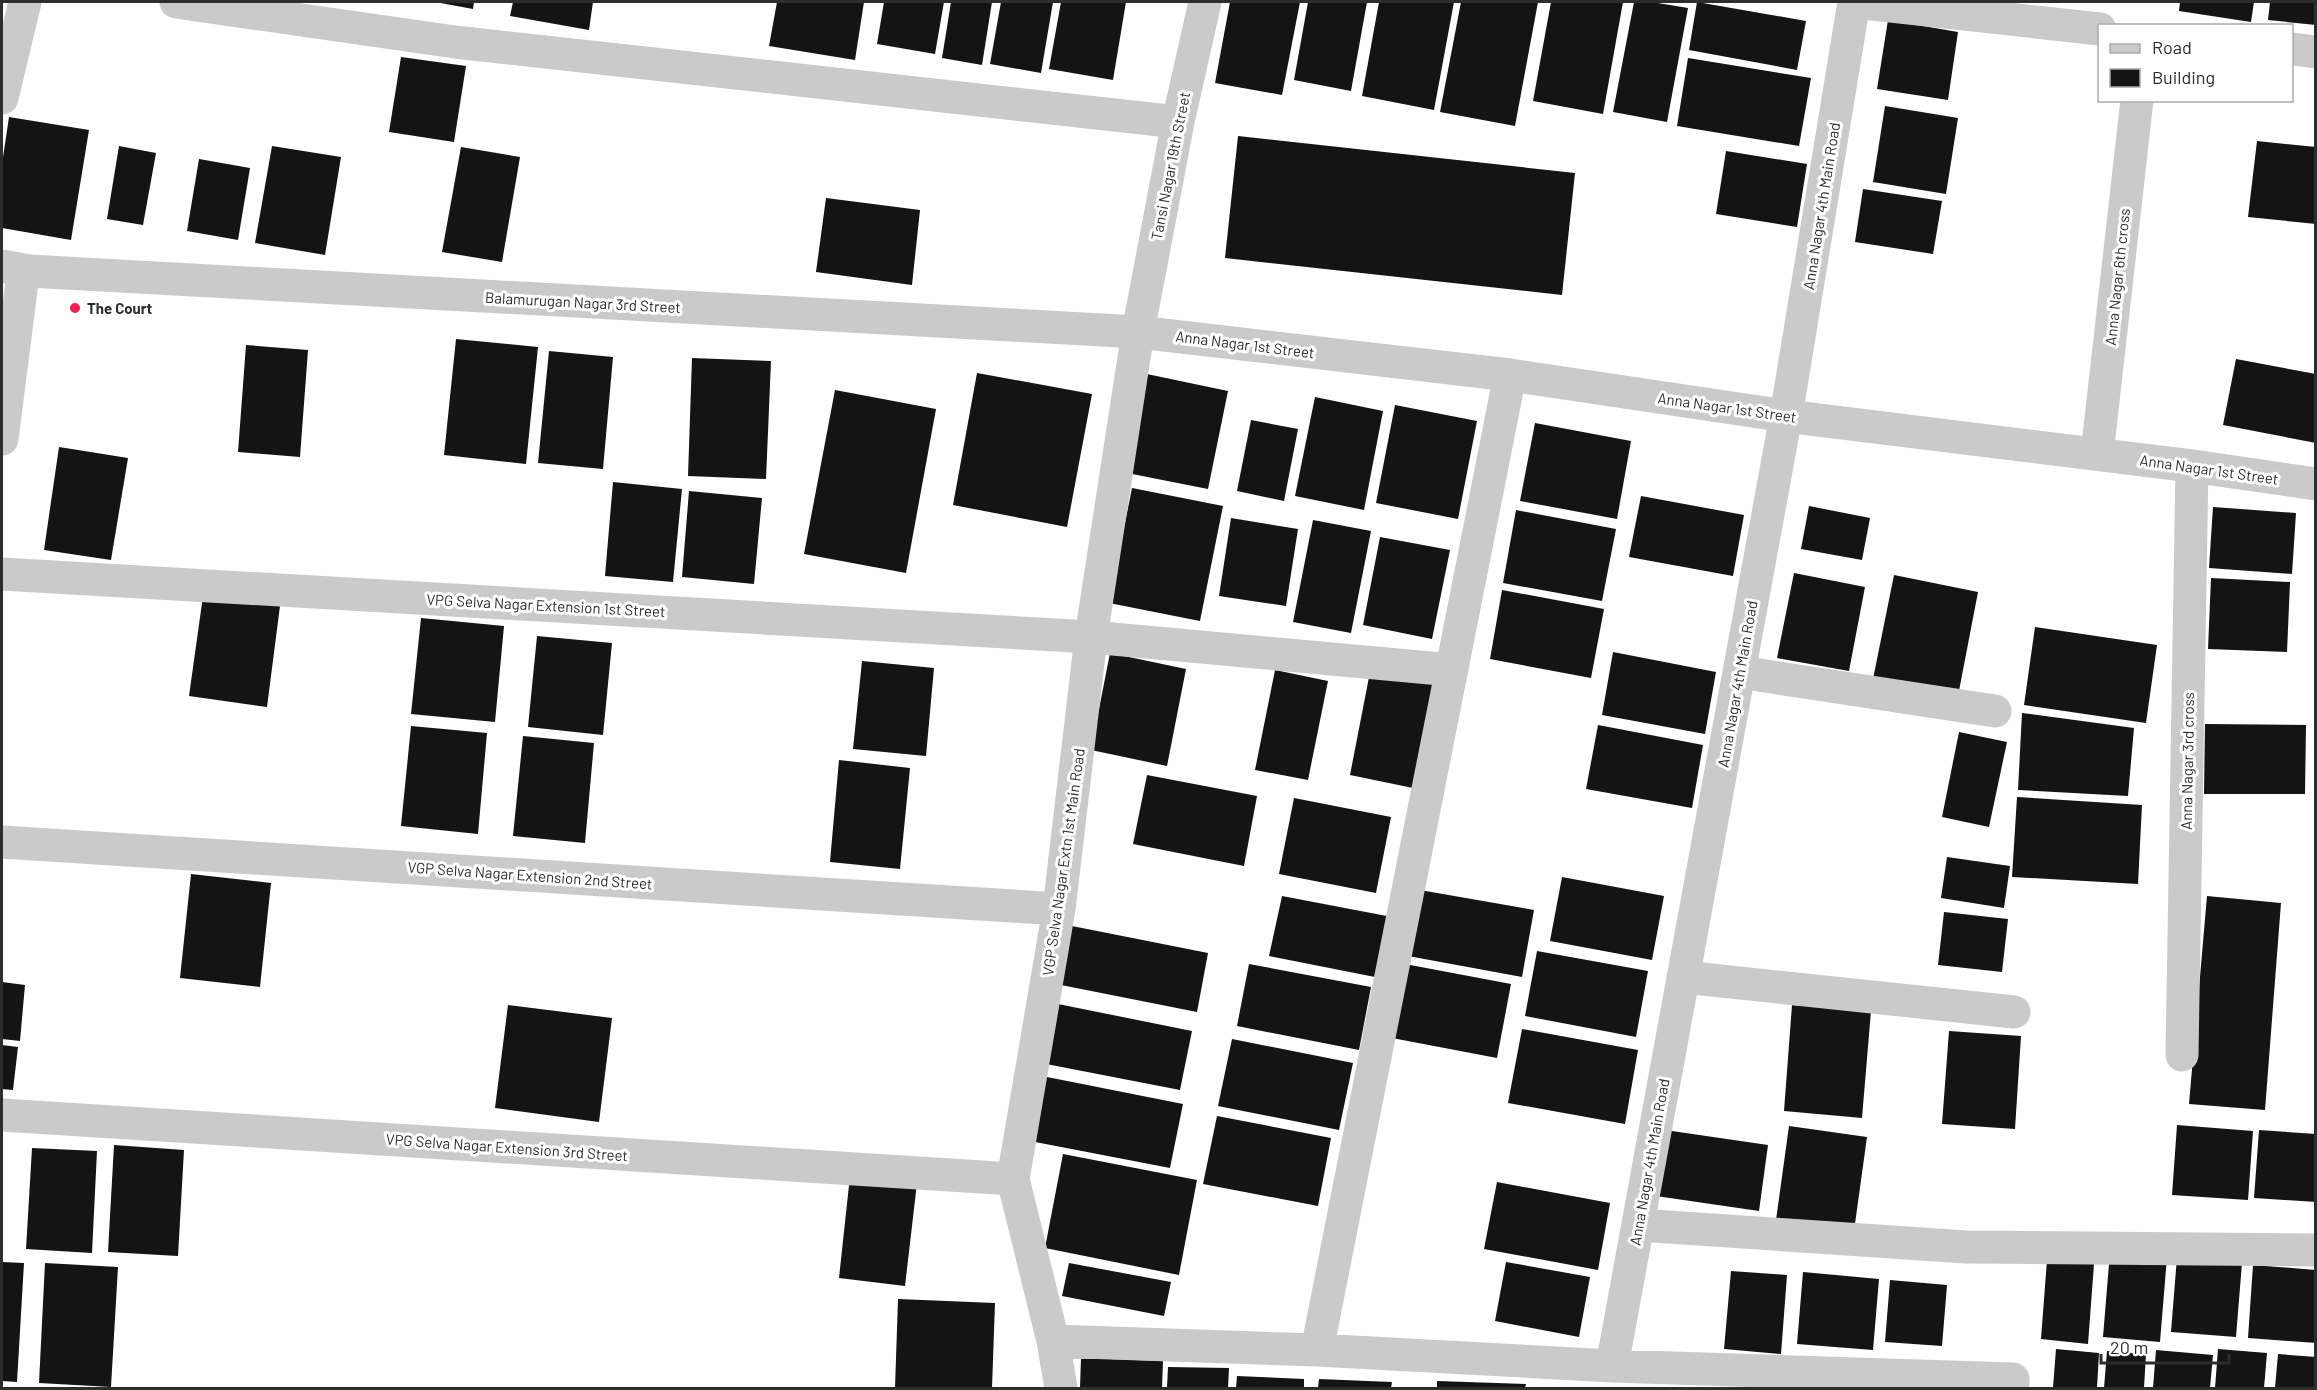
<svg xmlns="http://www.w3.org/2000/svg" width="2317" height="1390" viewBox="0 0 2317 1390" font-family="Barlow,sans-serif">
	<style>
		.building { fill: #141414 }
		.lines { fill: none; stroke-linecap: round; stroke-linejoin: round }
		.street { stroke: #cacaca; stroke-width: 33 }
		.poi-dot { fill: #f61d52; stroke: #fff; stroke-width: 2 }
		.labels { text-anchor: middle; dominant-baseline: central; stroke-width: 6; stroke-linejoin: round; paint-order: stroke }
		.street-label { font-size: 15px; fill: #2d2d2d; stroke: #fff }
		.poi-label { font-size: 15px; font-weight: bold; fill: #2d2d2d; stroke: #fff; text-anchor: start }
	</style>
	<rect width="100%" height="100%" fill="#fff"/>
	<path class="building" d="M435 2H474L473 9Z
		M513 2H593L589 30 510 16Z
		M777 2H864L855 60 769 46Z
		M884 2H944L935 54 877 44Z
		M951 2H992L982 65 942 58Z
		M1001 2H1053L1041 73 990 64Z
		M1061 2H1126L1113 80 1049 69Z
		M1230 2H1300L1282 95 1215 83Z
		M1308 2H1367L1351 91 1294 80Z
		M1379 2H1454L1434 110 1362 96Z
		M1461 2H1538L1515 126 1440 112Z
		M1551 2H1623L1603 114 1533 101Z
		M1634 2H1652L1688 8 1667 122 1613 112Z
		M1697 2 1806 21 1797 70 1689 50Z
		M2180 2H2254L2251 22 2179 11Z
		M2270 2H2316V25L2268 20Z
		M1888 20 1958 32 1948 100 1877 89Z
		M401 57 466 66 454 142 389 132Z
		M1688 58 1811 78 1799 146 1677 126Z
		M1885 106 1958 118 1946 194 1873 182Z
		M9 117 89 130 71 240 2 228V164Z
		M1238 136 1575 173 1562 295 1225 258Z
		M2257 141 2316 147V224L2248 217Z
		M119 146 156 153 143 225 107 219Z
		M272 146 341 157 325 255 255 243Z
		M461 147 520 157 502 262 442 252Z
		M1726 151 1807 164 1797 227 1716 214Z
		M199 159 250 168 238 240 187 231Z
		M1863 189 1942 201 1933 254 1855 242Z
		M826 198 920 210 912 285 816 272Z
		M456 339 538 347 526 464 444 455Z
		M246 345 308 350 300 457 238 452Z
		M549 351 613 357 603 469 538 463Z
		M692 358 771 361 766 479 688 476Z
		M2236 359 2316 374V443L2223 425Z
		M977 373 1092 394 1067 527 953 505Z
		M1142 373 1228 391 1208 489 1122 472Z
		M835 390 936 409 906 573 804 554Z
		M1315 397 1383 411 1364 510 1295 496Z
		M1395 405 1477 421 1458 519 1376 503Z
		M1251 420 1298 429 1284 501 1237 491Z
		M1535 423 1631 441 1617 519 1520 501Z
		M59 447 128 458 111 560 44 550Z
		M613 482 682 489 673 582 605 576Z
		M1132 488 1223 506 1200 621 1109 603Z
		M689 491 762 498 754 584 682 577Z
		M1641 496 1744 515 1733 576 1629 557Z
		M1809 506 1870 518 1862 560 1801 549Z
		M2213 507 2296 513 2292 574 2209 568Z
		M1516 510 1616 529 1602 601 1503 583Z
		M1231 518 1298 529 1286 606 1219 596Z
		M1313 520 1371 531 1351 633 1293 622Z
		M1380 537 1450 550 1432 639 1363 625Z
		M1794 573 1865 587 1849 671 1777 658Z
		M1894 575 1978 592 1958 696 1873 679Z
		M2211 578 2290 582 2287 652 2208 649Z
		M1502 590 1604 609 1591 678 1490 659Z
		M203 596 280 606 267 707 189 696Z
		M421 618 504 626 495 722 411 714Z
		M2035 627 2157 645 2146 723 2024 705Z
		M537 636 612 643 603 735 528 727Z
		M1613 652 1716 672 1705 734 1602 715Z
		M1110 653 1186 669 1167 766 1091 750Z
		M862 661 934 668 926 756 853 749Z
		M1275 670 1328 681 1308 780 1255 770Z
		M1370 672 1433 684 1413 788 1350 775Z
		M2022 713 2134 728 2128 796 2018 790Z
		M2205 724 2306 725 2305 794H2204Z
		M1598 725 1703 745 1692 808 1586 789Z
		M411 726 487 733 478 834 401 826Z
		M1959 732 2007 742 1989 827 1942 817Z
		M523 736 594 743 585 843 513 836Z
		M839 760 910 768 900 869 830 862Z
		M1147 775 1257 796 1244 866 1133 844Z
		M2017 797 2142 805 2138 884 2012 877Z
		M1294 798 1391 817 1376 893 1279 874Z
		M1947 857 2010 866 2004 908 1941 898Z
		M191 874 271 883 260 987 180 978Z
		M1562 877 1664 896 1652 960 1550 941Z
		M1420 890 1534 910 1522 977 1408 956Z
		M1282 896 1392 917 1380 978 1269 956Z
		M2207 896 2281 903 2265 1110 2189 1104Z
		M1944 912 2008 919 2002 972 1938 965Z
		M1072 926 1208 953 1197 1012 1061 985Z
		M1537 951 1648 971 1636 1037 1525 1016Z
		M1249 964 1371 987 1359 1050 1237 1026Z
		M1405 964 1511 984 1497 1058 1392 1038Z
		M2 982 25 985 20 1041 2 1039Z
		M1053 1003 1192 1031 1180 1090 1041 1063Z
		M508 1005 612 1018 599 1122 495 1108Z
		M1792 1005 1871 1011 1862 1118 1784 1111Z
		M1522 1029 1638 1050 1625 1124 1508 1103Z
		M1949 1031 2021 1036 2015 1129 1942 1124Z
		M1232 1039 1353 1063 1339 1130 1218 1106Z
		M2 1045 18 1047 13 1090 2 1089Z
		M1042 1076 1183 1104 1170 1168 1030 1141Z
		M1217 1116 1331 1138 1318 1206 1203 1184Z
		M2177 1125 2253 1131 2248 1200 2172 1195Z
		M1789 1126 1867 1137 1854 1231 1776 1220Z
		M1665 1130 1768 1145 1759 1211 1656 1196Z
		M2259 1130 2316 1134V1202L2254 1198Z
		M114 1145 184 1150 178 1256 108 1252Z
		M32 1148 97 1151 92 1253 26 1249Z
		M1063 1154 1197 1180 1179 1275 1045 1248Z
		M850 1176 917 1183 905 1286 839 1278Z
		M1497 1182 1610 1203 1598 1270 1484 1249Z
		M2110 1252 2167 1257 2160 1342 2103 1337Z
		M2177 1257 2242 1263 2236 1337 2171 1332Z
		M2047 1260 2094 1264 2088 1344 2041 1339Z
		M2 1262 24 1263 17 1382 2 1381Z
		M1506 1262 1590 1277 1579 1337 1495 1321Z
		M45 1263 118 1267 111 1387 39 1383Z
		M1069 1263 1171 1282 1164 1316 1062 1296Z
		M2253 1265 2316 1270V1343L2248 1338Z
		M1731 1271 1787 1275 1781 1354 1724 1349Z
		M1803 1272 1879 1279 1873 1350 1797 1344Z
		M1890 1280 1947 1285 1942 1346 1885 1342Z
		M898 1299 995 1303 992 1388H895Z
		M2056 1349 2099 1353 2097 1388H2053Z
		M2218 1349 2267 1353 2264 1388H2215Z
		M2156 1350 2213 1355 2210 1388H2153Z
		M2107 1351 2146 1354 2144 1388H2104Z
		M2278 1354 2316 1357V1388H2275Z
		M1081 1358 1163 1361 1162 1388H1080Z
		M1168 1367 1229 1368 1228 1388H1167Z
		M1237 1376 1304 1379V1388H1236Z
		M1319 1379 1392 1382 1391 1388H1318Z
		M1437 1381 1526 1384 1525 1388H1437Z"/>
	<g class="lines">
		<path class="street" d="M176 2 455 42 1178 122
			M1854 2 2100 29
			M2292 49 2316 52
			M2 98 25 2
			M2 266 29 271 1138 332 1510 375 1786 416 2192 466 2316 484
			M2 439 22 282 29 271
			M2097 454 2137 100
			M2 574 1091 637 1452 670
			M1739 672 1995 711
			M2 842 1059 909
			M1683 977 2014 1012
			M2182 1055 2192 466
			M2 1115 1013 1179
			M1638 1225 1966 1247 2316 1250
			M1053 1341 1317 1350 1612 1366 2013 1379V1388
			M1317 1350 1510 375
			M1612 1366 1786 416 1854 2
			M1061 1388 1053 1341 1013 1179 1059 909 1091 637 1138 332 1178 122 1205 2"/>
	</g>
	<circle class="poi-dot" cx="75" cy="308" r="6"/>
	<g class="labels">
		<g class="street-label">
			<text transform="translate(1170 166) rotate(-79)">Tansi Nagar 19th Street</text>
			<text transform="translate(1821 206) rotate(-81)">Anna Nagar 4th Main Road</text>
			<text transform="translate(2117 277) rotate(-84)">Anna Nagar 6th cross</text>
			<text transform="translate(583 302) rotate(3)">Balamurugan Nagar 3rd Street</text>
			<text transform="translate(1245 344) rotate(7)">Anna Nagar 1st Street</text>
			<text transform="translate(1727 407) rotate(8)">Anna Nagar 1st Street</text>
			<text transform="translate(2209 469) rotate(8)">Anna Nagar 1st Street</text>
			<text transform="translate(546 605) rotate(3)">VPG Selva Nagar Extension 1st Street</text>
			<text transform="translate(1737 684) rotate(-80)">Anna Nagar 4th Main Road</text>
			<text transform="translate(2187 761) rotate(-89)">Anna Nagar 3rd cross</text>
			<text transform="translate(1063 862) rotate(-82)">VGP Selva Nagar Extn 1st Main Road</text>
			<text transform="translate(530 875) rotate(4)">VGP Selva Nagar Extension 2nd Street</text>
			<text transform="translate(507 1147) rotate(4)">VPG Selva Nagar Extension 3rd Street</text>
			<text transform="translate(1649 1162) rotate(-80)">Anna Nagar 4th Main Road</text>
		</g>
		<g class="poi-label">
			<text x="87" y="308">The Court</text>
		</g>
	</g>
	<rect width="2317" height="1390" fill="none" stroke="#2d2d2d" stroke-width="6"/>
	<rect x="2098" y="24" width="195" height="78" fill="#ffffff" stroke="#ababab" stroke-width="1.5"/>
	<rect x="2110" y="44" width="30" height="9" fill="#cacaca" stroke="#ababab" stroke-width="1.5"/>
	<text x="2152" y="54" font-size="18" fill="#2d2d2d">Road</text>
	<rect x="2110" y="69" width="30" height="18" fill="#141414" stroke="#ababab" stroke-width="1.5"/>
	<text x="2152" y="84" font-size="18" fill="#2d2d2d">Building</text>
	<path d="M2101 1354v9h128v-9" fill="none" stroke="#2d2d2d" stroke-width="3"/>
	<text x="2110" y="1354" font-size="18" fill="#2d2d2d" stroke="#ffffff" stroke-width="4.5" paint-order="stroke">20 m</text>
</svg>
